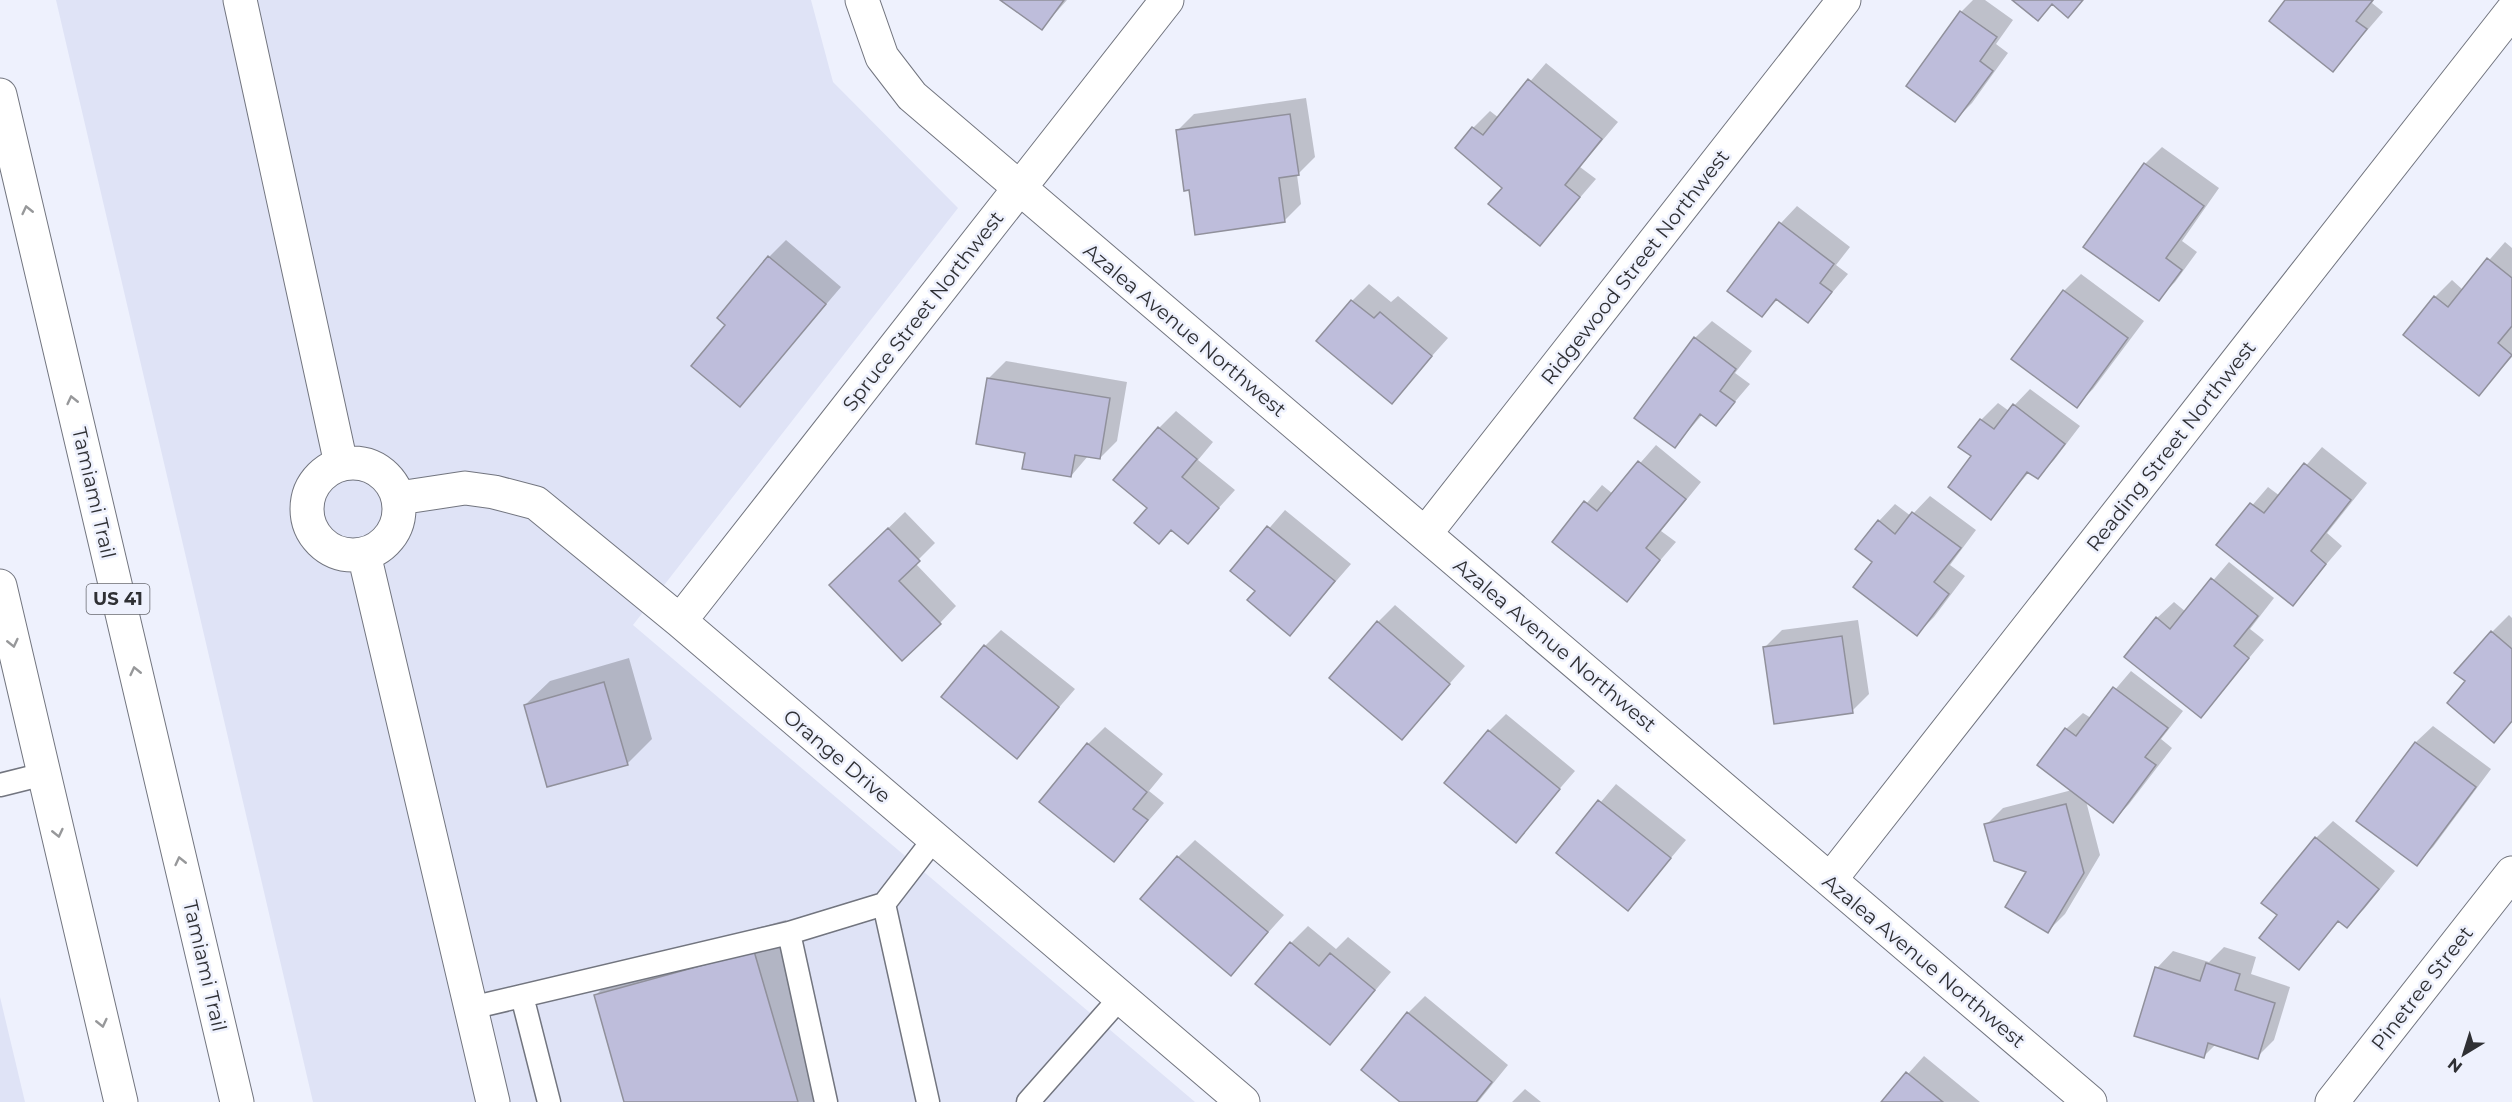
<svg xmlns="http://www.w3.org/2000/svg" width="2512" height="1102" viewBox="0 0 2512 1102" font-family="Montserrat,sans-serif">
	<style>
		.built { fill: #dfe3f6 }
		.shadow { fill: #0003 }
		.building { fill: #bebddb; stroke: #90909b; stroke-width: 1.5 }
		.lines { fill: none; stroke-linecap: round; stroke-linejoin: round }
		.service-casing { stroke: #72757f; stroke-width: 25 }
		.minor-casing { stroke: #72757f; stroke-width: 35 }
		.primary-casing { stroke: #72757f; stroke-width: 35 }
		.service { stroke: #fff; stroke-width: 22 }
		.minor { stroke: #fff; stroke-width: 33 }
		.primary { stroke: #fff; stroke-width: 33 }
		.oneway { stroke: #97989a }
		.labels { text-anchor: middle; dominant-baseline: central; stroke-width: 5; stroke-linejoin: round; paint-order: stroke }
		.shield { fill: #eef1fd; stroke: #686a70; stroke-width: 1.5 }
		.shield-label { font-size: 18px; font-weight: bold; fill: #2f3034 }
		.street-label { font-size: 20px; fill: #2f3034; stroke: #eef1fd }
	</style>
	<rect width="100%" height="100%" fill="#eef1fd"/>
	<path class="built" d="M56 0H811L833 82 958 208 633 625 1195 1102H313Z
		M0 997 25 1102H0Z"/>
	<path class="shadow" d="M1002 0H1067L1042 28Z
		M1973 0H1985L2013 20 1996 44 2008 53 1972 103 1955 120 1908 86 1961 12Z
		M2287 0H2374L2372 3 2383 12 2333 70Z
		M1546 63 1618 122 1580 167 1596 179 1540 244 1505 187 1473 128 1490 111 1499 118Z
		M1306 98 1315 157 1297 175 1301 204 1284 221 1190 189 1177 131 1194 114Z
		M2162 147 2219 188 2182 241 2197 252 2175 282 2158 299 2085 247 2145 164Z
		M1797 206 1850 247 1836 265 1848 274 1808 321 1778 299 1762 315 1781 223Z
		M786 240 841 287 740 405 727 325 769 257Z
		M2505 242 2512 248V357L2479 394 2435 297 2452 280 2463 290Z
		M2081 274 2144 321 2093 389 2076 406 2064 291Z
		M1369 284 1391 302 1398 296 1448 338 1391 402 1352 301Z
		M1712 321 1752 351 1735 373 1750 384 1716 424 1702 415 1675 446 1695 338Z
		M1006 361 1127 382 1117 441 1100 458 1088 456 1071 476 1027 451 978 443 989 378Z
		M2030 389 2080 426 2054 460 2038 477 2030 471 1990 518 1973 456 1981 420 1998 403 2009 411Z
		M1176 411 1213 442 1198 460 1235 490 1188 542 1149 508 1159 428Z
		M1656 445 1701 482 1661 531 1676 542 1626 600 1554 542 1602 485 1613 494Z
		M2322 447 2367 483 2327 533 2342 546 2292 604 2218 545 2268 487 2280 496Z
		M1930 496 1976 530 1950 565 1965 576 1934 617 1917 634 1879 521 1895 504 1911 516Z
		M1285 510 1351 564 1290 634 1257 591 1232 571Z
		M905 512 935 543 915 563 956 606 940 623 847 568Z
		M2229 562 2274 598 2250 629 2264 640 2201 716 2157 618 2174 602 2186 612Z
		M1395 605 1465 666 1402 738 1378 622Z
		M2509 615 2512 618V722L2494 741 2467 681 2492 632Z
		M1858 620 1869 694 1852 711 1765 647 1782 630Z
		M1001 630 1075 689 1016 757 985 646Z
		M629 658 652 739 627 764 525 705 550 681Z
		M2131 671 2183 711 2161 739 2172 748 2129 804 2113 821 2086 801 2100 855 2065 914 2048 931 2029 871 1986 825 2003 808 2072 790 2066 729 2083 713 2091 718Z
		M1506 714 1575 771 1515 840 1489 731Z
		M2433 726 2491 769 2433 847 2416 864 2358 820 2416 742Z
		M1105 727 1163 774 1149 791 1164 803 1114 860 1088 744Z
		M1616 784 1686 840 1628 909 1558 853Z
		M2333 821 2395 871 2364 909 2347 926 2340 920 2298 968 2279 915 2316 838Z
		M1195 840 1284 915 1231 974 1178 857Z
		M786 920 838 1102H626L595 996 627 964Z
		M1308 926 1336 949 1348 937 1391 972 1330 1043 1291 943Z
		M2224 947 2256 957 2251 974 2290 987 2274 1040 2257 1057 2216 1044 2204 1056 2157 968 2173 951 2209 962Z
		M1425 996 1508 1065 1478 1102H1402L1408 1013Z
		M1924 1056 1980 1102H1883Z
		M1525 1089 1541 1102H1512Z"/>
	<path class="building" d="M1000 0H1064L1042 30Z
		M2012 0H2083L2068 18 2052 4 2038 21Z
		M2285 0H2373L2356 21 2367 29 2333 72 2269 21Z
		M1960 11 1997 37 1980 61 1993 71 1955 122 1906 86Z
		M1528 79 1602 139 1565 185 1580 197 1540 246 1488 204 1502 188 1455 148 1472 127 1483 135Z
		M1290 114 1299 175 1279 178 1285 222 1195 235 1189 190 1184 191 1176 130Z
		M2144 163 2204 206 2166 258 2182 270 2159 301 2083 247Z
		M1779 222 1834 264 1820 283 1832 292 1808 323 1776 299 1762 317 1727 291Z
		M768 256 826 304 740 407 691 366 725 325 717 318Z
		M2487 258 2512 278V326L2498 343 2512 355 2479 396 2403 335 2434 296 2448 307Z
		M2063 290 2128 338 2077 408 2011 359Z
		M1351 300 1374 318 1380 312 1432 356 1392 404 1316 341Z
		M1694 337 1736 369 1720 391 1735 402 1716 426 1700 414 1675 448 1634 418Z
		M987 378 1110 398 1100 459 1075 455 1071 477 1022 469 1025 453 976 444Z
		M2013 404 2065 444 2038 479 2027 472 1991 520 1948 487 1971 456 1958 447 1980 419 1994 429Z
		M1158 427 1197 459 1182 477 1219 508 1188 544 1171 530 1159 544 1134 523 1147 508 1113 480Z
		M1638 461 1686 499 1646 548 1660 560 1627 602 1552 542 1584 501 1597 511Z
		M2304 463 2351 500 2311 551 2326 564 2293 606 2216 545 2250 503 2264 513Z
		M1912 512 1961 548 1934 582 1949 594 1917 636 1853 587 1872 562 1855 549 1878 520 1895 534Z
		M1267 526 1335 581 1290 636 1247 600 1255 591 1230 571Z
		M888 528 920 561 899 581 941 624 902 661 829 585Z
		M2211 578 2258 616 2234 646 2249 658 2201 718 2124 657 2156 617 2170 629Z
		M1377 621 1450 684 1402 740 1329 678Z
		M2491 631 2512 649V721L2494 743 2447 703 2465 681 2454 673Z
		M1842 636 1853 713 1774 724 1763 647Z
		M984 645 1059 707 1017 759 941 697Z
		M604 682 628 765 547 787 524 705Z
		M2113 687 2168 728 2145 757 2156 765 2113 823 2037 765 2065 728 2076 736Z
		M1488 730 1560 789 1516 843 1444 783Z
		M2415 742 2476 787 2417 866 2356 821Z
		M1087 743 1147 792 1133 809 1148 820 1114 862 1039 802Z
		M1598 800 1671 858 1628 911 1556 853Z
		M2066 804 2084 873 2048 933 2005 907 2026 872 1994 861 1984 824Z
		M2315 837 2379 889 2347 928 2338 921 2299 970 2259 938 2277 915 2261 903Z
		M1177 856 1268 932 1231 976 1140 899Z
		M1290 942 1319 966 1330 953 1375 990 1330 1045 1255 984Z
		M754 951 798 1102H624L594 995Z
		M2206 963 2240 974 2235 990 2275 1003 2258 1059 2208 1043 2204 1058 2134 1036 2155 967 2200 981Z
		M1407 1012 1492 1082 1476 1102H1400L1361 1070Z
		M1906 1072 1943 1102H1881Z"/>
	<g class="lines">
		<g class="service-casing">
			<path id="service" d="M0 785 44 774
				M789 933 884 904
				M522 996 549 1102
				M471 1008 789 933 826 1102
				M928 1102 884 904 934 839
				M1028 1102 1120 998"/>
		</g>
		<g class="minor-casing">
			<path id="minor" d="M240 0 341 464
				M862 0 882 57 912 96 2090 1102
				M307 509a46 46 0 1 1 92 0a46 46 0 1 1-92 0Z
				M399 498 465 488 494 492 536 503 680 621 1243 1102
				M1425 534 1844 0
				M364 554 493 1102
				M680 621 1167 0
				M1830 880 2512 11
				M2332 1102 2512 873"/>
		</g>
		<g class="primary-casing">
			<path id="primary" d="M0 95 237 1102
				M0 586 121 1102"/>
		</g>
		<use href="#service" class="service"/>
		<use href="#minor" class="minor"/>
		<use href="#primary" class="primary"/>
	</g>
	<defs><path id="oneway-chevron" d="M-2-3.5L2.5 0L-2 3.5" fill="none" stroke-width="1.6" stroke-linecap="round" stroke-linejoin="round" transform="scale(1.5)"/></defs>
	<g class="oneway">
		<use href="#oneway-chevron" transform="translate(27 210) rotate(-103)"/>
		<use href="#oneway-chevron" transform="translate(72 400) rotate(-103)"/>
		<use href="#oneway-chevron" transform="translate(13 643) rotate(77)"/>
		<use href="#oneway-chevron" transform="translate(135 671) rotate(-103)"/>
		<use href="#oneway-chevron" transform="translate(58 833) rotate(77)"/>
		<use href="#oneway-chevron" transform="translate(180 861) rotate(-103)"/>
		<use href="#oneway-chevron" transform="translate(102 1023) rotate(77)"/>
	</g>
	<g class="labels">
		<rect class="shield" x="86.5" y="584" width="63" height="30" rx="4.5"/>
		<g class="shield-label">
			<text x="118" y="599">US 41</text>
		</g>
		<g class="street-label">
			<text transform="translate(1635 267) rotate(-52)">Ridgewood Street Northwest</text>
			<text transform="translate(923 311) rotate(-52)">Spruce Street Northwest</text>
			<text transform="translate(1185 330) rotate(40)">Azalea Avenue Northwest</text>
			<text transform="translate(2171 446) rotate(-52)">Reading Street Northwest</text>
			<text transform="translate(94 493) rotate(77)">Tamiami Trail</text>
			<text transform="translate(1555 645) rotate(40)">Azalea Avenue Northwest</text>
			<text transform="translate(837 756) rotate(40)">Orange Drive</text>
			<text transform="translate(1924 961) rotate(40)">Azalea Avenue Northwest</text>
			<text transform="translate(205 966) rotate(77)">Tamiami Trail</text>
			<text transform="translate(2422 988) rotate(-52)">Pinetree Street</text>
		</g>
	</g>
	<g transform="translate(2464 1054) rotate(218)" stroke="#eef1fd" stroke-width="4.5" paint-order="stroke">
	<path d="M0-4.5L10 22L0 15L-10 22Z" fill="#2f3034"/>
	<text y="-9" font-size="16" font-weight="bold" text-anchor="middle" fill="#2f3034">N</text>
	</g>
</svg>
